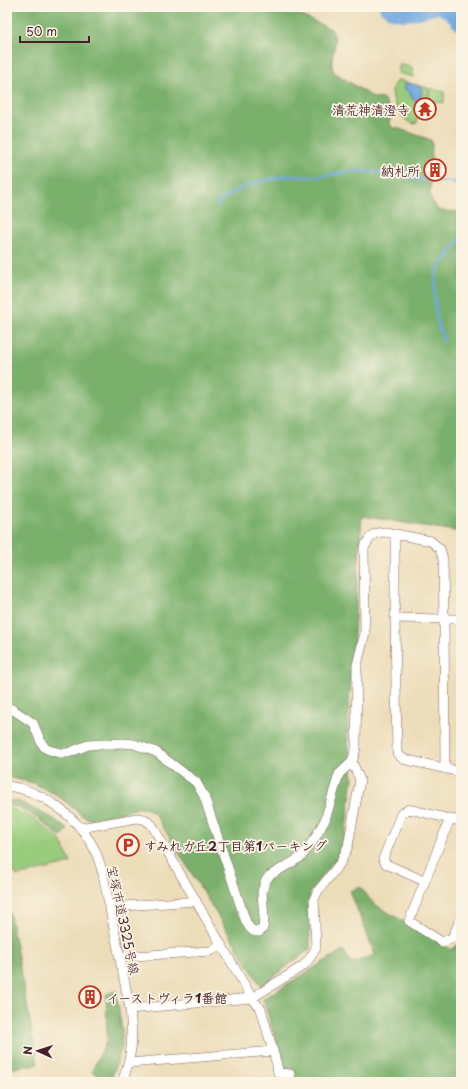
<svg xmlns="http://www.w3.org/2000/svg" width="468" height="1089" viewBox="0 0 468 1089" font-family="'Playpen Sans','Klee One',sans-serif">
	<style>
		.green { fill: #98cc7c; stroke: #717654 }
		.forest { fill: #7ab06c; stroke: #62684c }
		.water { fill: #72a9e1; stroke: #5e6486 }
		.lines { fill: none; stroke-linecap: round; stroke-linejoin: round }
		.stream { stroke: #72a9e1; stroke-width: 2.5 }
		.river { stroke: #72a9e1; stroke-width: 16 }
		.minor-casing { stroke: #83625d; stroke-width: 10 }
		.minor { stroke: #fff; stroke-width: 9 }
		.labels { text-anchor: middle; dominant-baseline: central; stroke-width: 3.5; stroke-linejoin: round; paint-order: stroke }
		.poi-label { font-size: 13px; font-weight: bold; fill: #4a1f2b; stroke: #fcf5e5; text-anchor: end }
		.street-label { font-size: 13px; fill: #4a1f2b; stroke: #fcf5e5 }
	</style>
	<rect width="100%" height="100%" fill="#fcf5e5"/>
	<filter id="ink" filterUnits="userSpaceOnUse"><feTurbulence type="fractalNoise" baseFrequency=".025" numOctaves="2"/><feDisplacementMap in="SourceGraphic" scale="8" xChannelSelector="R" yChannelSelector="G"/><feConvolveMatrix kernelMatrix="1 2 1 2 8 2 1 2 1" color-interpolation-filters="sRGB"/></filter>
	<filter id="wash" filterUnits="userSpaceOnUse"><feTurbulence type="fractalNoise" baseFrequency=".012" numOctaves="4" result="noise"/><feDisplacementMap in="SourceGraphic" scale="16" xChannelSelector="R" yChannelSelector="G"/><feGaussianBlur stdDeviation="0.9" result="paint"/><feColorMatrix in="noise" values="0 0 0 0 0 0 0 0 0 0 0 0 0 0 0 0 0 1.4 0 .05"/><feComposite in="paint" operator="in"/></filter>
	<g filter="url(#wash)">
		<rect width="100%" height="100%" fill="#ecddb9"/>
		<path class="green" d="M400 64 412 67 414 77 398 73Z
			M398 80 428 88 429 90 427 101H420L417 123 414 124C410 123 406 121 403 117 395 109 386 88 398 80Z
			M430 88 444 92V103L429 101Z
			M10 808 33 818 60 840 71 863 17 876 7 862V809Z"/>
		<path class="forest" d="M7 7H282L331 29C341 44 327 58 334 72L374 98 383 99 386 102 391 117 389 123 393 128H397L431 140 432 144 430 197 437 209 441 211 461 212V532L362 516 347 735 353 777 343 849 310 893V949L261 986 155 814 148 809 139 808 93 820 84 817 57 795 33 783 7 777Z
			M7 800 20 802 54 819 68 830 60 837C48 827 23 803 7 806Z
			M360 887 374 904 452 950 459 943 461 938V969L454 986 461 990V1082H294V1069H285L263 999 343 950 351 963 375 955 350 891Z
			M7 899 38 1064 7 1069Z
			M116 991 122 1031V1047L110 1082H105L92 1071 107 1040 106 994Z"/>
		<path class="water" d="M406 83 417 85 421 88 422 93 418 102 414 101 409 92 405 89 404 86Z"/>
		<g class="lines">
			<path class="stream" d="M217 206 222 200 235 191 250 184 286 176 315 177 355 171 394 173 416 179 461 183
				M444 342C434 317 434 299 436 273L438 269 461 238"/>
			<path class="river" d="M387 7C400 18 418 11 433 7
				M442 7 450 11 461 23"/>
		</g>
	</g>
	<g filter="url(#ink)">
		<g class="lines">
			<g class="minor-casing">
				<path id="minor" d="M395 534V618L444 619 445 769
					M395 618 397 753 403 759 461 772
					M7 708 12 709 33 723 41 742 45 748 49 750 60 753H68L88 745 122 743 134 744 156 752 185 774 196 782 204 796 246 922C249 928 252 932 259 932L263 928 264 918 262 892 265 882 269 876 301 857 315 838 325 820 339 774 352 762 356 749 357 665 365 633 364 548C370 537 372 532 385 532L431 541 440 549 443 559 444 619H461
					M7 786C39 789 75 815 91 843 97 852 100 864 103 874L130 1009C133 1039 133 1053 122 1082
					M461 821 450 819 409 921 442 942 452 938 461 918
					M80 828 137 818 144 819 152 825 252 998 261 1009 277 1065 278 1073 290 1074V1082
					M424 881 386 864 383 859 401 814 409 809 450 819
					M110 907 196 901
					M119 957 211 951 221 944
					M130 1009 252 998 303 966 310 958 316 948 314 899 318 891 341 862 348 846 360 780 352 762
					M129 1063 273 1051"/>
			</g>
			<use href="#minor" class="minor"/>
		</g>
	</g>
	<defs>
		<g id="temple-ring" transform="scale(1.15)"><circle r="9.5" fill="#fcf5e5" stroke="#c8321e" stroke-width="1.5"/><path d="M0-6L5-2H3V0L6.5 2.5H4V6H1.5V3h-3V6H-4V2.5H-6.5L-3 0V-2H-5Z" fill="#c8321e"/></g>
		<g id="building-ring" transform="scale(1.15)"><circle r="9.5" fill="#fcf5e5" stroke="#c8321e" stroke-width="1.5"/><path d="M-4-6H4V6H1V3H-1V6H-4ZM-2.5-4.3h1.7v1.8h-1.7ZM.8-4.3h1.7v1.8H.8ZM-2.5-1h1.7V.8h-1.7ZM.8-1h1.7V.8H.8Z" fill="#c8321e"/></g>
		<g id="parking-ring" transform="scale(1.15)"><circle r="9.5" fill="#fcf5e5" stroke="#c8321e" stroke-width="1.5"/><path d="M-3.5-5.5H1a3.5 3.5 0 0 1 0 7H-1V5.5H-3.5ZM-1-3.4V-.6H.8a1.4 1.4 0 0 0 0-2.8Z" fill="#c8321e"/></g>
	</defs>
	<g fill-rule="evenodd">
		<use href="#temple-ring" x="425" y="109"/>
		<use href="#building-ring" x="435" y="170"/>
		<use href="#parking-ring" x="128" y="845"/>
		<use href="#building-ring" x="90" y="997"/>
	</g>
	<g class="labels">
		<g class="poi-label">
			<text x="410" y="109">清荒神清澄寺</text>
			<text x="420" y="170">納札所</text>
			<text x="144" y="845" text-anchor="start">すみれガ丘2丁目第1パーキング</text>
			<text x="106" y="997" text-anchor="start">イーストヴィラ1番館</text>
		</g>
		<g class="street-label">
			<text transform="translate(124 920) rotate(78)">宝塚市道3325号線</text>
		</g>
	</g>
	<rect width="468" height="1089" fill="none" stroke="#fcf5e5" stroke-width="24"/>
	<g transform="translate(38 1051) rotate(273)" stroke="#fcf5e5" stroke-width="3" paint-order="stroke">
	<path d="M0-3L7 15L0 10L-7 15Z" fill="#4a1f2b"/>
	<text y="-6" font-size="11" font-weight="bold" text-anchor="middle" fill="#4a1f2b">N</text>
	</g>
	<path d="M20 36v6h69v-6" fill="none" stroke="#4a1f2b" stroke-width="2"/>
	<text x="26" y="36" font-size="12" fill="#4a1f2b" stroke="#fcf5e5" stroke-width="3" paint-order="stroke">50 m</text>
</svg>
